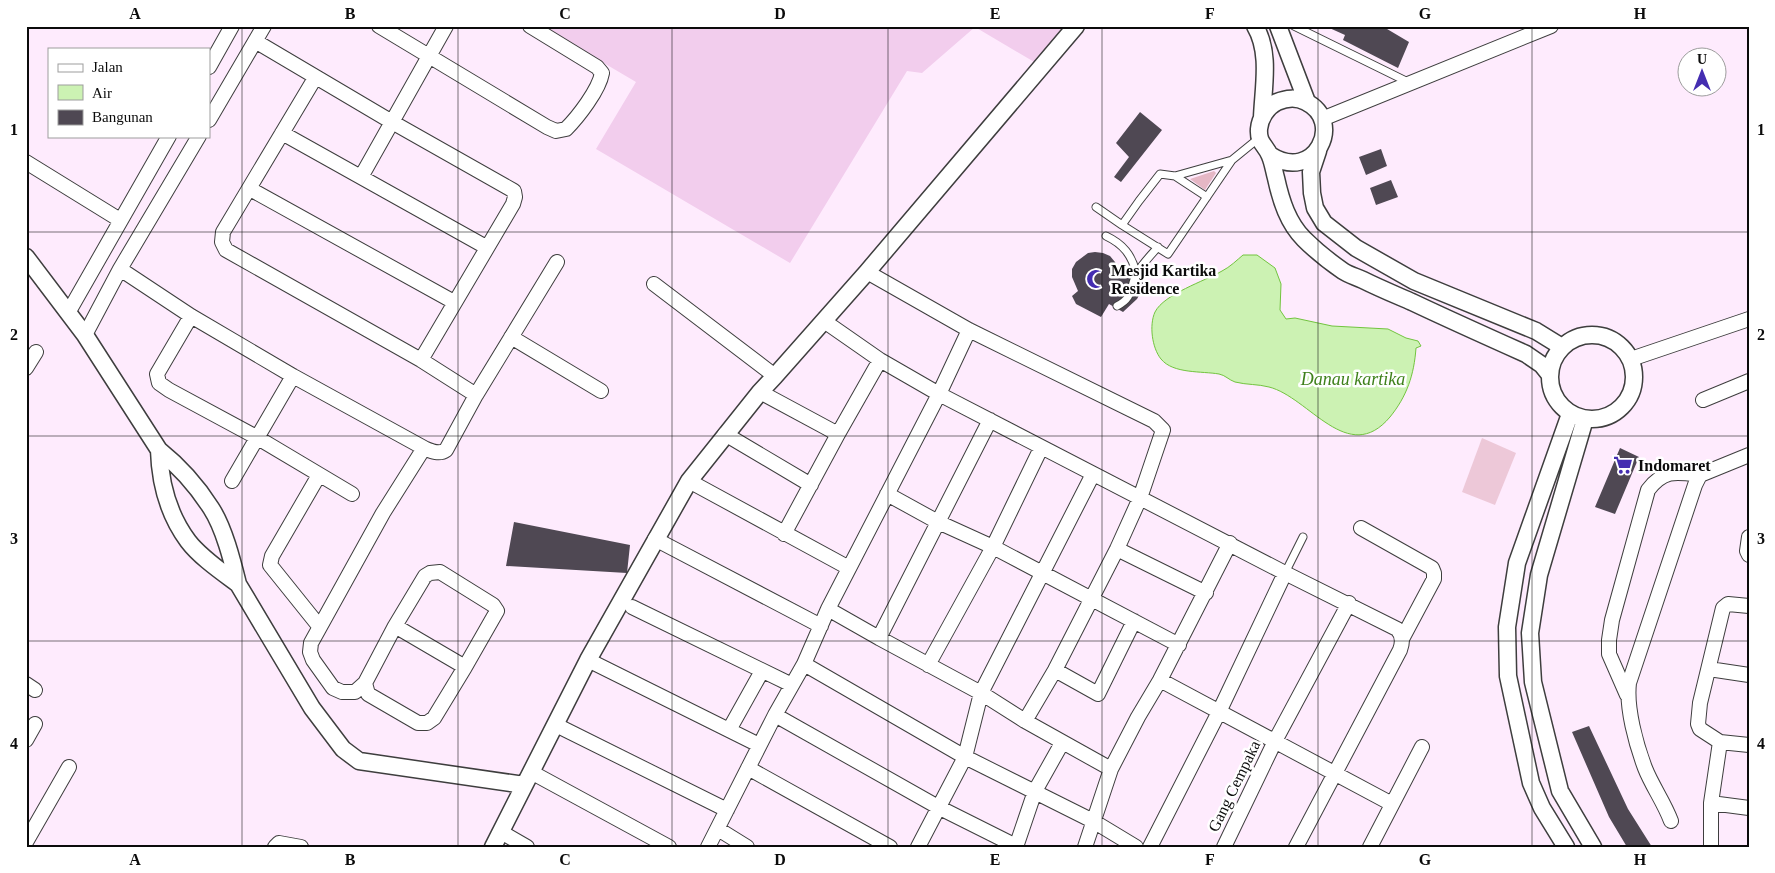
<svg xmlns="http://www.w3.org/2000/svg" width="1775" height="873" viewBox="0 0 1775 873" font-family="'Times New Roman',serif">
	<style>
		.farmland { fill: #f2cded }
		.green { fill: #e5b7c5 }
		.pitch { fill: #edc8d8 }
		.water { fill: #ccf2b3; stroke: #72c43f }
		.building { fill: #4f4853 }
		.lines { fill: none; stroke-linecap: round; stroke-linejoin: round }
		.service-casing { stroke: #3e3e3e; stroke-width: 9 }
		.minor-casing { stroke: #3e3e3e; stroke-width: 16 }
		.tertiary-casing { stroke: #3e3e3e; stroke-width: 19 }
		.service { stroke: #fff; stroke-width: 7 }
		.minor { stroke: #fff; stroke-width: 14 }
		.tertiary { stroke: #fff; stroke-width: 16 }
		.grid { fill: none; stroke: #0b0b0b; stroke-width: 1; stroke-opacity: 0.55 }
		.labels { text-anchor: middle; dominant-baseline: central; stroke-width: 5; stroke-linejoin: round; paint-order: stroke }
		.poi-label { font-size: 16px; font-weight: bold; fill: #0b0b0b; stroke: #fff; text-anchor: start }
		.street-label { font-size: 16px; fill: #0b0b0b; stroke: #fff }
		.water-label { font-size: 18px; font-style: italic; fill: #3e801b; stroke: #fff }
		.neatline { fill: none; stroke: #0b0b0b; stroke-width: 2 }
		.grid-label { font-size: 16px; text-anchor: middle; font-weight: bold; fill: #0b0b0b }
	</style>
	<rect width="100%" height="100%" fill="#feebfd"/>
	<path class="farmland" d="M541 26H1065L1036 63 975 27 922 73 907 71 790 263 596 149 636 82Z"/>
	<path class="green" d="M1214 171 1216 173 1205 190 1190 179Z"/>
	<path class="pitch" d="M1482 438 1516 453 1495 505 1462 492Z"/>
	<path class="water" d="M1243 255H1257L1275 268 1281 284 1280 310 1286 319 1295 318 1332 326 1388 329 1406 338 1418 341 1421 346 1416 348C1414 375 1407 396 1390 417 1348 467 1309 397 1269 387 1258 384 1247 385 1235 382 1229 380 1225 375 1219 374 1202 371 1173 374 1161 359 1152 348 1149 325 1155 312 1164 294 1205 281 1222 271 1230 267 1237 260 1243 255Z"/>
	<path class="building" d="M1325 26H1382L1409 42 1398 68 1343 40 1345 35Z
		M1140 112 1162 130 1121 182 1114 177 1129 157 1116 143Z
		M1381 149 1387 166 1366 175 1359 157Z
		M1391 180 1398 197 1376 205 1370 188Z
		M1095 252 1103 253 1110 256 1115 262 1118 269 1144 275 1143 288 1137 299 1123 312 1109 304 1101 317 1076 304 1072 296 1078 291 1072 277V269L1076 262 1088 253Z
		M1620 448 1639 457 1615 514 1595 507Z
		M514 522 630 545 627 573 506 566Z
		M1589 726 1628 809 1652 847H1627L1609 817 1572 732Z"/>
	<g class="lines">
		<g class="service-casing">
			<path id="service" d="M1294 26 1410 83
				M1232 160 1168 254 1122 225 1139 201 1160 174 1175 176 1232 160 1259 138
				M1175 176 1207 197
				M1096 207 1122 225
				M1106 236C1123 244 1132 255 1136 273
				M1117 306C1135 297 1129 286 1137 273 1142 264 1151 255 1158 247
				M1285 573 1303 537"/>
		</g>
		<g class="minor-casing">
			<path id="minor" d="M379 26 547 127 556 131 566 129C578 117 599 90 602 73L597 67 530 26
				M255 41 392 122 446 26
				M209 67 232 26
				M315 78 223 232 222 242 226 250 421 360 476 395
				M1322 119 1551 26
				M209 120 264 26
				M282 133 486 247
				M26 162 120 220
				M361 177 392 122 514 191 515 197 513 204 421 360
				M250 189 454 302
				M120 269 191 316 293 376 424 448
				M867 272 969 330 1154 421 1163 430 1140 498 1117 549 1055 670 1025 721
				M654 284 775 376
				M68 313 169 136
				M191 316 157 374 159 383 169 390 258 438 352 494
				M824 321 880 360 939 394 1285 573 1397 629C1403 635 1403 642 1400 650L1296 847
				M85 335 120 269 199 136
				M511 337 601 391
				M1631 359 1749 319
				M26 368 36 352
				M760 392 838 434
				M1703 400 1749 381
				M725 434 811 485
				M319 475 272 556 270 565 319 626
				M232 481 293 376
				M689 481 849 568
				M887 494 938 522 993 547 1179 645
				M1361 528 1432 568 1434 573V579L1402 639
				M784 534 838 434 880 360
				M1749 537 1747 551 1749 555
				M655 539 821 626
				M1117 549 1206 593
				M1749 606 1728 604 1723 608 1700 703 1698 724 1700 729 1720 742 1749 745
				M632 607 792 685
				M828 609 879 638 981 693 1025 721 1111 769
				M879 638 990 420
				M588 660 759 745
				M804 664 965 757 1093 821 1136 847
				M928 665 993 547 1041 448
				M465 667 434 718 427 723H418L368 694 365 683 355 692H342L333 688 313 660 310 652 311 643 383 513 424 448C431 451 439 455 446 450L476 395 557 262
				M1709 669 1749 675
				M1055 670 1098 694 1134 621
				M1160 680 1392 804
				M365 683 395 626 425 576 430 573 440 572 493 605 497 611 465 667 395 626
				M26 684 35 690
				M1627 695 1609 654V640L1612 620 1648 490C1664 469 1676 472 1700 475
				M775 715 938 807 1016 846
				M556 725 727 810
				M729 730 762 671
				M26 740 35 724
				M748 768 890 847
				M531 772 669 847
				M1711 803 1749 808
				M1671 821C1664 802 1652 786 1645 768 1636 744 1626 708 1629 683L1695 485 1700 475 1749 455
				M718 829 747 847
				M501 832 527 847
				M26 842 69 767
				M275 847 279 843 301 847
				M708 847 775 715 804 664 828 609 939 394 969 330
				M918 847 965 757 981 693 1093 474
				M1016 847 1035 791 1062 743
				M1085 847 1111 769 1138 717 1160 680 1230 543
				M1150 847 1219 712 1285 573
				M1224 847 1275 741 1349 603
				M1370 847 1422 747
				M1711 847V803L1720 742"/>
		</g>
		<g class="tertiary-casing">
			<path id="tertiary" d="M1255 26C1271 53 1263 88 1262 118
				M1278 26 1307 102
				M1318 151 1311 172 1312 193 1315 208 1324 223 1356 248 1414 281 1536 331 1562 347
				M1270 155C1315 184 1345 121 1306 102 1297 97 1286 98 1277 102 1267 107 1260 118 1259 129 1258 144 1266 145 1270 156 1273 163 1274 171 1276 178 1281 201 1288 223 1304 239 1315 250 1330 262 1343 271 1349 275 1357 277 1363 280 1379 288 1396 295 1412 302 1450 320 1488 337 1526 354L1542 365 1550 375
				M26 257 85 335 159 450C179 466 197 486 211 508 224 528 232 560 238 584L312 708 343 749 359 761 524 785
				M1550 377a42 42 0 1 1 84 0a42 42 0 1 1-84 0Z
				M1585 419 1539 575 1530 633 1533 682 1560 791 1593 847
				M159 450C160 483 168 514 188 541 200 557 222 572 238 584
				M493 847 588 660 689 481 760 392 775 376 867 272 1076 26
				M1566 847 1542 808 1531 783 1508 676 1507 627 1517 563 1570 414"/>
		</g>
		<use href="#service" class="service"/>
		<use href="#minor" class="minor"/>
		<use href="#tertiary" class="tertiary"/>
	</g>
	<path class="grid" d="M242 26V847M458 26V847M672 26V847M888 26V847M1102 26V847M1318 26V847M1532 26V847M26 232H1749M26 436H1749M26 641H1749"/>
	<defs>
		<g id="mosque-bare" transform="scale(1.5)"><path d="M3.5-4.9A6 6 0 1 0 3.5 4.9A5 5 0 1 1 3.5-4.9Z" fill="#442db1" stroke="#fff" stroke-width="2.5" paint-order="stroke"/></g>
		<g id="supermarket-bare" transform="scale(1.5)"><path d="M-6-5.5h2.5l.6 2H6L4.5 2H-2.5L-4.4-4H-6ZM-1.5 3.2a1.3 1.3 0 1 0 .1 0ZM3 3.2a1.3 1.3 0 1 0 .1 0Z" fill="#442db1" stroke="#fff" stroke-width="2.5" paint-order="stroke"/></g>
	</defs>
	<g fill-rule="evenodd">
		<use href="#mosque-bare" x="1096" y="279"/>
		<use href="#supermarket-bare" x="1623" y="465"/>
	</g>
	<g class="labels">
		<g class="poi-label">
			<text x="1111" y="270">Mesjid Kartika<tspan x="1111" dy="18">Residence</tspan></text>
			<text x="1638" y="465">Indomaret</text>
		</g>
		<g class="street-label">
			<text transform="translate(1234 786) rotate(-64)">Gang Cempaka</text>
		</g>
		<g class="water-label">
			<text x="1353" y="379">Danau kartika</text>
		</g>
	</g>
	<rect width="1775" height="873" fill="none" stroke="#ffffff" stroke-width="55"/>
	<rect x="48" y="48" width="162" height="90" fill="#ffffff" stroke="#9d9d9d"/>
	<rect x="58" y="64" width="25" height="8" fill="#ffffff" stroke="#9d9d9d"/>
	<text x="92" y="72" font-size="15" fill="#0b0b0b">Jalan</text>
	<rect x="58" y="85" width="25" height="15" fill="#ccf2b3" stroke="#9d9d9d"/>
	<text x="92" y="98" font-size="15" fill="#0b0b0b">Air</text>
	<rect x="58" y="110" width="25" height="15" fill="#4f4853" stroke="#9d9d9d"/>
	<text x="92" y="122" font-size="15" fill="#0b0b0b">Bangunan</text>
	<g transform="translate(1702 72)"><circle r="24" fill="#ffffff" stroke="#9d9d9d"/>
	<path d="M0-4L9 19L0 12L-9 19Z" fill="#442db1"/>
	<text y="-8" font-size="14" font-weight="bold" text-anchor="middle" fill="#0b0b0b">U</text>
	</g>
	<rect x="28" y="28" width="1720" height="818" class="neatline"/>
	<g class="grid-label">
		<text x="135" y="19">A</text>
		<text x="350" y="19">B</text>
		<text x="565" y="19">C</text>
		<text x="780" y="19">D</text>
		<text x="995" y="19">E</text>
		<text x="1210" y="19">F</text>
		<text x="1425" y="19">G</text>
		<text x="1640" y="19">H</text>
		<text x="14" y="135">1</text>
		<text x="1761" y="135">1</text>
		<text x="14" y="340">2</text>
		<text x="1761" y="340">2</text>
		<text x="14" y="544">3</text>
		<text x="1761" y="544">3</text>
		<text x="14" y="749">4</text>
		<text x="1761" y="749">4</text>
		<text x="135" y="865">A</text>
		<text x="350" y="865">B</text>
		<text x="565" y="865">C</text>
		<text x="780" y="865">D</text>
		<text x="995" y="865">E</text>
		<text x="1210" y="865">F</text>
		<text x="1425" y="865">G</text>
		<text x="1640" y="865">H</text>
	</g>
</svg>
